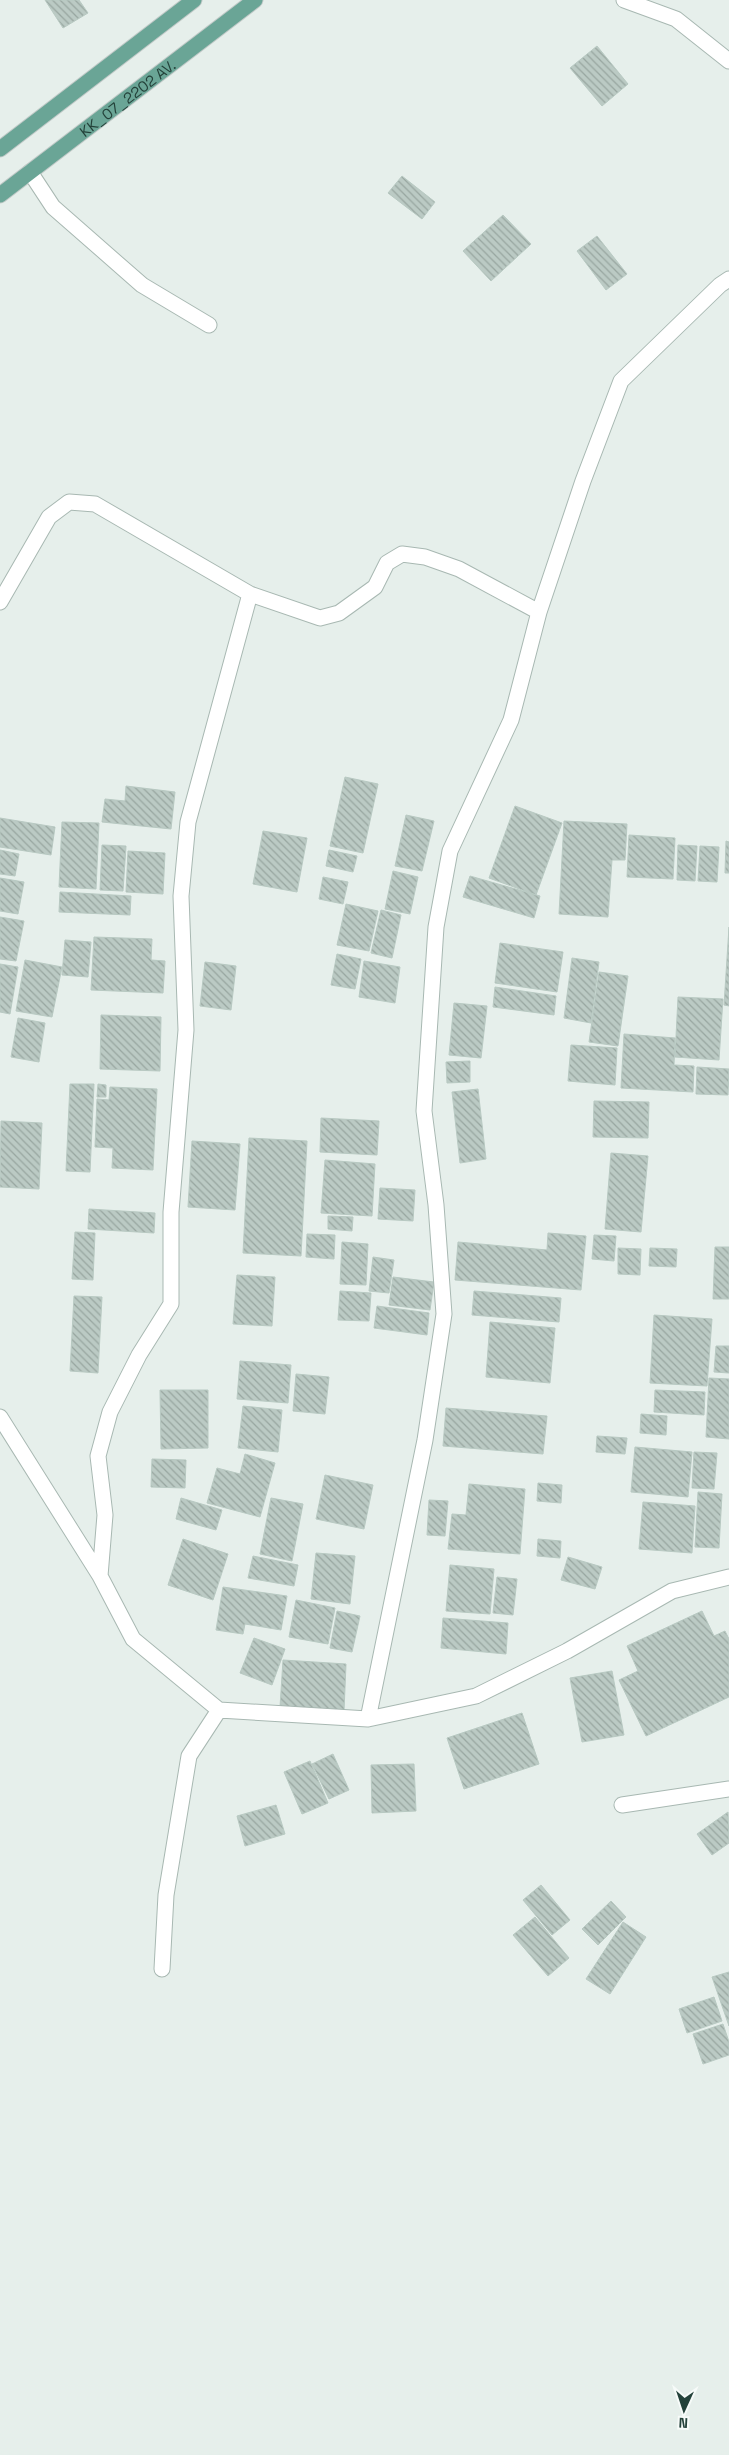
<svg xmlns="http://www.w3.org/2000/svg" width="729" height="2455" viewBox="0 0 729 2455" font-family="'Space Grotesk',sans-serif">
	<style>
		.building { fill: url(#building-back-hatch); stroke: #b8c9c2 }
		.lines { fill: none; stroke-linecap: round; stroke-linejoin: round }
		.minor-casing { stroke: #a8b8b2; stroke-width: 17 }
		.major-casing { stroke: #c2cac8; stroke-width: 17 }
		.minor { stroke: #fff; stroke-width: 15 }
		.major { stroke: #6aa596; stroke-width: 15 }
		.labels { text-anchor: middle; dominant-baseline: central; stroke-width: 4.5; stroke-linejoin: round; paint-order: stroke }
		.street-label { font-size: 15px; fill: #24423a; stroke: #f7fbf9 }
	</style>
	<defs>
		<pattern id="building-back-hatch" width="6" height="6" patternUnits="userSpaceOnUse" patternTransform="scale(1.25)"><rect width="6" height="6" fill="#bbcac4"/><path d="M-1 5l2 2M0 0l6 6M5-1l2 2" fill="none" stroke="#98a6a0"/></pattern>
	</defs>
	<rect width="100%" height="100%" fill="#e6efeb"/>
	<path class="building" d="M45 0H79L88 13 63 28Z
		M597 46 628 84 602 106 570 68Z
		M402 176 435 202 422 219 388 193Z
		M503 215 531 244 491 281 463 251Z
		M597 236 627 274 606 290 577 251Z
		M345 777 378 784 363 853 330 846Z
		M126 786 175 792 171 829 102 822 105 799 125 801Z
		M515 806 562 823 536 895 489 878Z
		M406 815 434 821 422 871 395 866Z
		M0 818 55 827 51 855 0 847Z
		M564 821 627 824 625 860H612L608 917 559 914Z
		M62 822 99 823 96 889 59 887Z
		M263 831 307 838 297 892 253 884Z
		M629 835 675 838 673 879 627 877Z
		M726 841 729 842V873H725Z
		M102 845 126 846 123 891 100 890Z
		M678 845 697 846 695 881 677 880Z
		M700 846 719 847 717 882 698 881Z
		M0 850 19 854 15 876 0 874Z
		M329 850 357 856 353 872 326 866Z
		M128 851 165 853 163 894 126 892Z
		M393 871 418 877 410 914 385 909Z
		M470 876 540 896 534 918 463 897Z
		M323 877 348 882 343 904 319 899Z
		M0 878 24 882 18 914 0 911Z
		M60 892 131 896 130 915 59 912Z
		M346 904 378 911 369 951 337 945Z
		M381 910 401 915 392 958 371 953Z
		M0 917 24 921 16 961 0 959Z
		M729 927V1006L724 1005Z
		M94 937 152 939 151 960 165 961 163 993 91 990Z
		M65 940 91 942 88 977 62 975Z
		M500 943 563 952 557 992 495 983Z
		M337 954 361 959 355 989 331 985Z
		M572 958 599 962 591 1023 564 1018Z
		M25 960 62 967 52 1017 16 1011Z
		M364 961 400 967 395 1003 359 997Z
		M205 962 236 966 231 1010 200 1006Z
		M0 964 18 967 10 1014 0 1012Z
		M599 972 628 976 618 1046 589 1042Z
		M495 987 556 996 554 1015 493 1007Z
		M678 997 723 999 719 1060 675 1057Z
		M454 1003 487 1006 481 1058 449 1055Z
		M101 1015 161 1017 160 1071 100 1069Z
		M18 1018 45 1023 39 1062 11 1057Z
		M624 1034 675 1038 674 1065 694 1066 693 1092 621 1088Z
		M571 1045 617 1048 615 1085 568 1081Z
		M470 1061V1082L447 1083 446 1062Z
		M697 1067 729 1069 728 1095 696 1094Z
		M70 1084H94L90 1172 66 1171Z
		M98 1084 106 1085V1097H97Z
		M110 1087 157 1089 153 1170 112 1168 113 1148 95 1147 97 1099 109 1100Z
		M478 1089 486 1159 460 1163 452 1092Z
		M594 1101 649 1102 648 1138 593 1137Z
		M321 1118 379 1121 377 1155 320 1152Z
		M1 1121 42 1123 39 1189 0 1187Z
		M249 1138 307 1141 301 1256 243 1253Z
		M192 1141 240 1144 235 1210 188 1207Z
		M611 1153 648 1156 641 1232 605 1229Z
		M325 1160 375 1164 372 1216 321 1213Z
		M380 1188 415 1190 413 1221 378 1219Z
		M89 1209 155 1213 154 1233 88 1229Z
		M328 1216 353 1217 352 1231 328 1229Z
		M75 1232 95 1233 93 1280 72 1279Z
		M548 1233 586 1236 581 1290 455 1280 458 1242 547 1250Z
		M307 1234 335 1235 334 1259 306 1257Z
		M594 1235 616 1236 614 1261 592 1259Z
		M342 1242 368 1244 366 1285 340 1284Z
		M715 1247H729V1299H713Z
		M618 1248 641 1249 640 1275 618 1274Z
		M650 1248 677 1249 676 1267 649 1266Z
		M373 1257 394 1260 389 1293 369 1291Z
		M237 1275 275 1277 272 1326 233 1324Z
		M393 1277 434 1282 430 1310 389 1305Z
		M340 1291 371 1293 369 1321 338 1320Z
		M474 1291 561 1298 559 1322 472 1315Z
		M74 1296 102 1297 98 1373 70 1371Z
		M377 1306 429 1313 427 1335 374 1328Z
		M654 1315 712 1319 707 1386 650 1383Z
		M490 1322 555 1328 550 1383 486 1377Z
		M716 1346H729V1373L714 1372Z
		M240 1361 291 1365 288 1403 237 1399Z
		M296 1374 329 1377 325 1414 293 1411Z
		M709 1378 729 1379V1439L706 1437Z
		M160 1390H208V1448L161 1449Z
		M655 1390 705 1392 704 1415 654 1412Z
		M243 1406 282 1410 278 1452 238 1448Z
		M446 1408 547 1416 543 1454 443 1446Z
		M641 1414 667 1416 666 1435 640 1433Z
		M597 1436 627 1438 625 1454 596 1452Z
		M635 1447 692 1452 688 1497 631 1492Z
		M694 1452 717 1453 714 1489 692 1488Z
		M245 1454 275 1463 260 1517 207 1503 217 1468 240 1474Z
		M152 1459 186 1460 185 1488 151 1487Z
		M325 1475 373 1485 364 1529 316 1519Z
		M538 1483 562 1485 561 1503 537 1501Z
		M469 1484 525 1489 520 1554 448 1549 452 1514 466 1515Z
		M698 1492 722 1494 719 1548 695 1547Z
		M181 1498 222 1510 216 1530 176 1519Z
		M271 1498 303 1504 292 1561 260 1554Z
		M429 1500 448 1501 445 1536 427 1535Z
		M643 1502 695 1506 692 1553 639 1549Z
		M183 1539 228 1554 213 1600 168 1585Z
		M538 1539 561 1541 560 1558 537 1556Z
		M316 1553 355 1556 350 1604 311 1599Z
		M253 1556 298 1565 294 1586 248 1578Z
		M568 1557 602 1567 595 1589 561 1580Z
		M450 1565 494 1569 490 1614 446 1611Z
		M497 1577 517 1579 513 1615 493 1613Z
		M223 1587 287 1596 281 1630 245 1624 243 1634 216 1630Z
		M296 1600 335 1608 328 1644 289 1637Z
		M337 1611 360 1616 352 1652 330 1648Z
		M702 1611 714 1636 725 1631 729 1639V1697L646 1736 619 1680 638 1671 627 1646Z
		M443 1618 508 1623 506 1654 441 1648Z
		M254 1638 285 1649 272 1685 240 1673Z
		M283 1660 346 1664 344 1711 280 1707Z
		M612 1671 624 1735 582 1742 570 1678Z
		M522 1713 539 1764 464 1789 447 1738Z
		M333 1754 349 1790 329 1799 312 1764Z
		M310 1761 328 1803 302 1814 284 1772Z
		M414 1764 416 1811 372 1813 371 1765Z
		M276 1805 285 1834 245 1846 237 1816Z
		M728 1812 729 1843 712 1855 697 1834Z
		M541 1885 570 1920 552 1935 523 1900Z
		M611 1901 626 1917 598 1945 582 1929Z
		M535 1917 569 1958 548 1976 513 1935Z
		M623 1922 646 1937 610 1994 586 1979Z
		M729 1972V2026L712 1977Z
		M714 1997 722 2021 687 2033 679 2009Z
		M723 2024 729 2042V2055L703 2064 693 2034Z"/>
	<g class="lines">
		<g class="minor-casing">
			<path id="minor" d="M624 0 676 19 729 61
				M30 172 53 207 142 285 209 325
				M0 602 49 517 69 502 95 504 250 594 320 618 339 613 375 587 387 563 402 554 425 557 459 569 539 612
				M0 1417 100 1576 133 1639 219 1710 368 1719 476 1696 567 1651 672 1591 729 1577
				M100 1576 105 1515 98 1456 110 1412 139 1355 171 1304V1212L186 1030 181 896 188 822 250 594
				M368 1719 425 1440 444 1314 436 1205 424 1111 436 927 450 851 511 720 539 612 583 481 621 381 720 285 729 279
				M622 1805 729 1789
				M162 1969 166 1895 189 1756 219 1710"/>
		</g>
		<g class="major-casing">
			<g id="major">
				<path d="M0 149 194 0"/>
				<path id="s1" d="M0 195 255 0"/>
			</g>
		</g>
		<use href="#minor" class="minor"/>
		<use href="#major" class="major"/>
	</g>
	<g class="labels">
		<g class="street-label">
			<text stroke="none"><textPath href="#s1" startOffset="160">KK_07_2202 AV.</textPath></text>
		</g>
	</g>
	<g transform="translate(684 2410) rotate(183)" stroke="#f7fbf9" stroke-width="4" paint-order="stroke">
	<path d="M0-4L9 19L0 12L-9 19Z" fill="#24423a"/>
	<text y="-8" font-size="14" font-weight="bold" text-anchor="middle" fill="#24423a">N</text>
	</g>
</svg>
